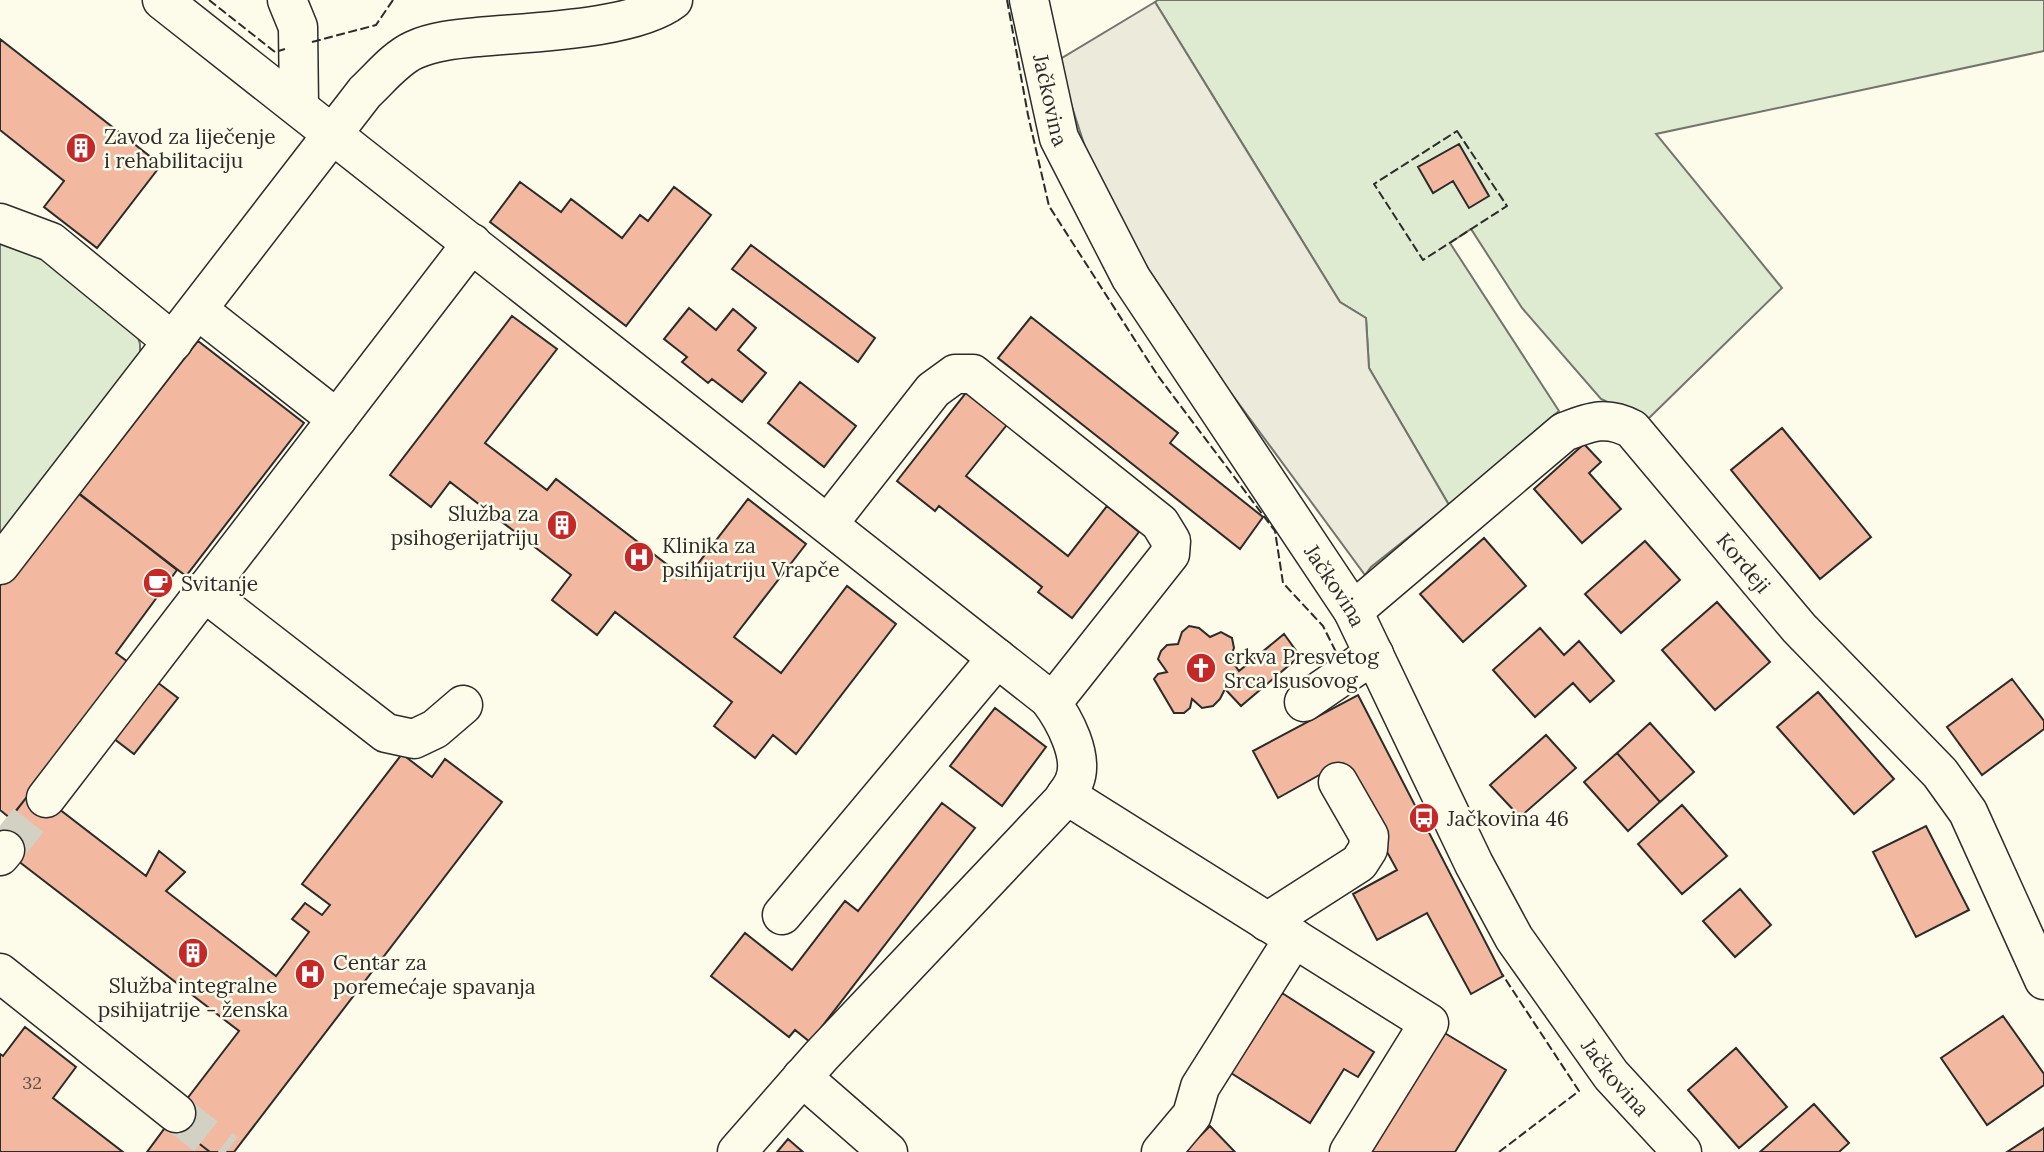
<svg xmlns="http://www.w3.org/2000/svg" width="2044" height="1152" viewBox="0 0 2044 1152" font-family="Lora,serif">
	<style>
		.green { fill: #deebd1; stroke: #74746e; stroke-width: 2 }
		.parking { fill: #eceadb; stroke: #74746e; stroke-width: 2 }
		.building { fill: #f2b8a0; stroke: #2b2b2b; stroke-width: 2 }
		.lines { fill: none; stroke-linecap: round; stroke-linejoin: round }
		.minor-tunnel { stroke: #d3d1c4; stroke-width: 38; stroke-dasharray: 38 19; stroke-linecap: butt }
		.minor-casing { stroke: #2b2b2b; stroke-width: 41 }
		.minor { stroke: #fdfbea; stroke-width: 38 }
		.fence { stroke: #2b2b2b; stroke-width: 2; stroke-dasharray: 9 3.5; stroke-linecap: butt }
		.labels { text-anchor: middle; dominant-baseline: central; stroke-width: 5; stroke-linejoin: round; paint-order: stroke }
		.number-label { font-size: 18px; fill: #5d4e48 }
		.street-label { font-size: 21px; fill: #2b2b2b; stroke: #fdfbea }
		.poi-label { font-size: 21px; fill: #2b2b2b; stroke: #fdfbea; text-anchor: start }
	</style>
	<rect width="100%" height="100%" fill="#fdfbea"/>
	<path class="green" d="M1158 0H2044V51L1656 134 1782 288 1647 420 1601 399 1522 308 1471 229 1450 243 1559 411 1449 505 1369 368 1366 318 1340 302 1155 2Z
		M0 237 44 258 134 325 140 344V364L0 545Z"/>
	<path class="parking" d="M1155 2 1340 302 1366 318 1369 368 1449 505 1371 567 1365 575 1228 389 1102 199 1057 61Z"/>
	<path class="building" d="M0 39 161 165 97 248 44 207 64 181 0 130Z
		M1459 144 1489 196 1469 208 1453 181 1433 193 1418 167Z
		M520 182 561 212 571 199 622 238 640 215 648 221 674 187 711 215 626 326 490 222Z
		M751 245 875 338 858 362 732 269Z
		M689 308 716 330 733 309 756 328 738 350 766 373 742 402 712 379 708 383 682 362 687 357 664 339Z
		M512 316 557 349 485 443 547 490 556 479 686 579 748 499 806 544 734 637 781 673 847 586 896 624 796 754 773 735 755 758 714 726 732 702 615 612 597 635 552 600 571 575 450 482 431 507 390 475Z
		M1031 317 1178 433 1170 443 1263 517 1240 549 998 358Z
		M198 341 304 423 186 576 79 494Z
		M800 382 856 426 824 467 768 423Z
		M969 389 1010 421 966 476 1068 556 1107 506 1139 532 1072 618 1038 592 1042 587 939 506 935 511 897 481Z
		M1782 428 1871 537 1820 579 1731 470Z
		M1584 444 1601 462 1589 473 1621 509 1582 543 1534 489Z
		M71 487 177 570 116 653 132 665 10 818 0 810V578Z
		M1484 538 1526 586 1463 642 1420 594Z
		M1645 541 1680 580 1621 633 1585 594Z
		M1717 602 1770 662 1715 710 1662 650Z
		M1189 626 1199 628 1210 637 1221 632 1232 638 1234 648 1230 658 1239 671 1284 634 1300 656 1241 706 1225 689 1220 699 1213 706 1202 708 1192 699 1190 708 1184 713H1174L1154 679 1158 674 1167 672 1158 659 1161 651 1167 645 1178 644 1182 632Z
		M1540 628 1564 655 1579 641 1614 681 1590 702 1573 683 1535 717 1493 670Z
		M2012 679 2044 721V729L1982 775 1947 727Z
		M157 682 178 698 134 754 113 738Z
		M1818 692 1894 779 1854 814 1777 727Z
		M1358 695 1503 976 1471 994 1427 913 1377 940 1353 894 1397 870 1339 764 1278 798 1253 751Z
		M995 708 1046 747 1002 806 950 766Z
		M1650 723 1694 772 1660 802 1617 753Z
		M1546 735 1576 768 1520 817 1490 785Z
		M1617 753 1660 802 1628 831 1584 782Z
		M402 754 432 777 445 759 502 802 234 1152H210L170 1121 239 1031 0 847V832L33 789 146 876 159 851 185 872 166 891 276 976 309 932 292 919 305 903 322 915 330 905 302 884Z
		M942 803 975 828 810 1042 795 1030 789 1037 711 976 745 933 792 970 845 901 858 911Z
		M1682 805 1727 856 1682 894 1638 844Z
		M1926 826 1969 910 1916 937 1873 852Z
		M1740 889 1771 925 1735 957 1703 921Z
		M1282 993 1374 1052 1358 1077 1344 1069 1310 1123 1231 1073Z
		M2003 1016 2044 1074V1085L1987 1125 1941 1058Z
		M25 1027 76 1067 53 1098 123 1152H0V1054L3 1056Z
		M1438 1029 1506 1070 1455 1152H1361Z
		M1736 1048 1787 1107 1739 1148 1688 1090Z
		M1814 1104 1849 1143 1839 1152H1760Z
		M170 1121 210 1152H147Z
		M1210 1126 1235 1152H1184Z
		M2044 1128V1152H2007Z
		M788 1139 803 1152H777Z"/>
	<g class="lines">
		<path class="minor-tunnel" d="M5 850 46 798
			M176 1113 226 1152"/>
		<g class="minor-casing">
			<g id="minor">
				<path d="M162 0 1049 699C1064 719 1085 757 1074 782 1071 789 1066 795 1062 801L821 1056 737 1152"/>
				<path d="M287 0 298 27 299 106"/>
				<path id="s1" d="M1029 0 1059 138 1131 278 1353 611 1474 864 1514 938 1611 1075 1682 1152"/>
				<path d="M0 223 51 242 173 342"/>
				<path d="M198 310 337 419"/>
				<path d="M828 524 933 390 955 374H973L1160 523 1171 541 1170 554 1052 703"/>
				<path d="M0 565 365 92C380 78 396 58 414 50 434 41 457 39 478 37 529 32 634 30 673 0"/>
				<path d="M203 591 386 733 414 739 435 729 463 705"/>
				<path id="s2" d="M1353 611 1564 432C1590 422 1606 415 1632 429L1799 628 1940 773 1968 812 2044 980"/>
				<path d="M1304 702 1374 654"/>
				<path d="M1066 795 1429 1023 1349 1152"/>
				<path d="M46 798 472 243"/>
				<path d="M0 856 5 850"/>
				<path d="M782 915 997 658"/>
				<path d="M1267 922 1359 863 1368 849 1369 836 1338 782"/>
				<path d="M0 973 176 1113"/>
				<path d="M802 1077 888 1152"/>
				<path d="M1161 1152 1192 1115 1200 1087 1294 938"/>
			</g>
		</g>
		<use href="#minor" class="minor"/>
		<path class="fence" d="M209 0 275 52 285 49
			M1007 0 1028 115 1049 206 1158 376 1275 531 1283 583 1323 626 1340 660
			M312 42 376 25 393 0
			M1457 131 1507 206 1423 260 1374 184Z
			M1499 1152 1579 1091 1502 974"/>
	</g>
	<defs>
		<g id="building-disc" transform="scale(1.575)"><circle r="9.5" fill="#c62828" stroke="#fdfbea"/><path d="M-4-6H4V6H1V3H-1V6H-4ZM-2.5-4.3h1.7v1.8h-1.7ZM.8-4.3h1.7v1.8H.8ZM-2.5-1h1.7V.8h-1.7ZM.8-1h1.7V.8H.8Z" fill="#fff"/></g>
		<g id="hospital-disc" transform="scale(1.575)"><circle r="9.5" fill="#c62828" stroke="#fdfbea"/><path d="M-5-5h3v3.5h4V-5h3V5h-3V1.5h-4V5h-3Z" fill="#fff"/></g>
		<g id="cafe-disc" transform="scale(1.575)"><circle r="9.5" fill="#c62828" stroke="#fdfbea"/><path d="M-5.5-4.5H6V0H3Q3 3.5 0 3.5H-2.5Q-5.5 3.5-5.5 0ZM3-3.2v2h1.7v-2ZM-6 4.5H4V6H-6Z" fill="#fff"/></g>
		<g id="church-disc" transform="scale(1.575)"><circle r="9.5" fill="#c62828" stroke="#fdfbea"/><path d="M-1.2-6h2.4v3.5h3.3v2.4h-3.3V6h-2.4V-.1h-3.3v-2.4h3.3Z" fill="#fff"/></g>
		<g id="bus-disc" transform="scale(1.575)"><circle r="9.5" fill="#c62828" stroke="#fdfbea"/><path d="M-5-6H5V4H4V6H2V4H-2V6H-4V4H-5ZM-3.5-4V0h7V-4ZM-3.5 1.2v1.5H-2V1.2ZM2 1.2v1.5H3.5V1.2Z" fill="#fff"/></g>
	</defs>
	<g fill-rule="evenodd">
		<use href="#building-disc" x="81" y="148"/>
		<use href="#building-disc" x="562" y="525"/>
		<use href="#hospital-disc" x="639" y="557"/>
		<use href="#cafe-disc" x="158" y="583"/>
		<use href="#church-disc" x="1201" y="668"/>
		<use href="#bus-disc" x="1424" y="818"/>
		<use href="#building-disc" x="193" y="953"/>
		<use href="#hospital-disc" x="310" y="974"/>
	</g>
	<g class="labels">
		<g class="number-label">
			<text x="32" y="1082">32</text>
		</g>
		<g class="street-label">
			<text stroke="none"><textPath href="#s1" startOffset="102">Jačkovina</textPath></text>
			<text stroke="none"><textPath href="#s2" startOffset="522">Kordeji</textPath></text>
			<text stroke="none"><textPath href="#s1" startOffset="668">Jačkovina</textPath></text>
			<text stroke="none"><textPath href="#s1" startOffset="1236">Jačkovina</textPath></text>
		</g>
		<g class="poi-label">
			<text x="104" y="136">Zavod za liječenje<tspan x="104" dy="24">i rehabilitaciju</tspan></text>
			<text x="539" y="513" text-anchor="end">Služba za<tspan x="539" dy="24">psihogerijatriju</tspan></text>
			<text x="662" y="545">Klinika za<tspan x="662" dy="24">psihijatriju Vrapče</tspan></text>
			<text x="181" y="583">Svitanje</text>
			<text x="1224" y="656">crkva Presvetog<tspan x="1224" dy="24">Srca Isusovog</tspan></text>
			<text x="1447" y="818">Jačkovina 46</text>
			<text x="333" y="962">Centar za<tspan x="333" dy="24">poremećaje spavanja</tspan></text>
			<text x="193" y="985" text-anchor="middle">Služba integralne<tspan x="193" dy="24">psihijatrije - ženska</tspan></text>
		</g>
	</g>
</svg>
